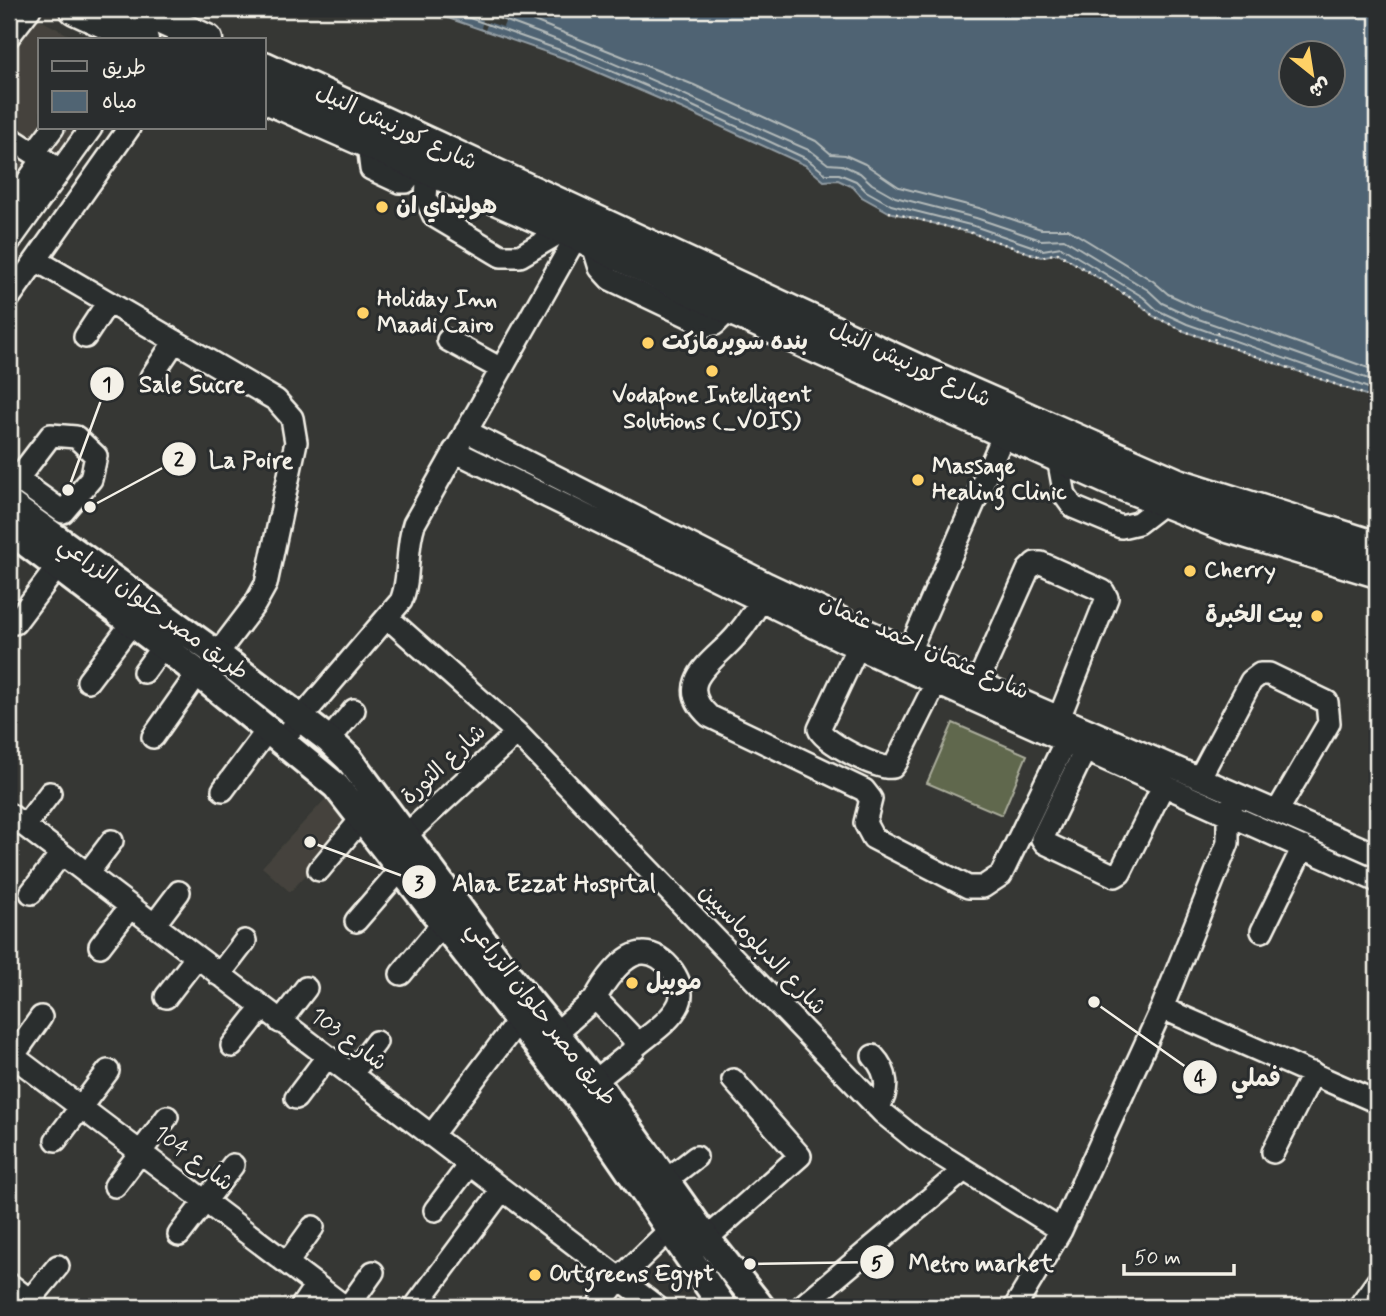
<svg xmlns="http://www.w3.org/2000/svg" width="1386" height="1316" viewBox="0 0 1386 1316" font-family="Mynerve,'Playpen Sans Arabic',sans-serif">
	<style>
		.built { fill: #44433c }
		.green { fill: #60684e; stroke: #aaac9b; stroke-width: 2 }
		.water { fill: #506473; stroke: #929ca2; stroke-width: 2; fill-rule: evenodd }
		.pier { fill: #363734 }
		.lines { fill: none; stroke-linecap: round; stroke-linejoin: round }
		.shore { stroke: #b2b9b9; stroke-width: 2 }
		.minor-casing { stroke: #f4f1e8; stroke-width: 26 }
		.major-casing { stroke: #f4f1e8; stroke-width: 32 }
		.highway-casing { stroke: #f4f1e8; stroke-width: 35 }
		.path { stroke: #f4f1e8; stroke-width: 2.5; stroke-dasharray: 2 5; stroke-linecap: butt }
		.minor { stroke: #2a2d2e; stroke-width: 21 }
		.major { stroke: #2a2d2e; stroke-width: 26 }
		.highway { stroke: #2a2d2e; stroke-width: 30 }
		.poi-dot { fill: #ffd166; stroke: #2a2d2e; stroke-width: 2.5 }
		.labels { text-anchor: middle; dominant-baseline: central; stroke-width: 6; stroke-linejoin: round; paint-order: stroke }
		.street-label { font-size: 23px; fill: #f4f1e8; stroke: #2a2d2e }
		.poi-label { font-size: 23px; font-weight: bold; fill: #f4f1e8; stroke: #2a2d2e; text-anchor: start }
		.leader { fill: none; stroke: #f4f1e8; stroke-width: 2.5 }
		.callout-dot { fill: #f4f1e8; stroke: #2a2d2e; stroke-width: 2.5 }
		.mark-label { font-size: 21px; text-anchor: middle; font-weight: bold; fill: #111 }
		.callout-label { font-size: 24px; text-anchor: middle; font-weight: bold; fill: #f4f1e8; stroke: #2a2d2e; stroke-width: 6; stroke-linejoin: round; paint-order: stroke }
	</style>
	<rect width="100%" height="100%" fill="#363734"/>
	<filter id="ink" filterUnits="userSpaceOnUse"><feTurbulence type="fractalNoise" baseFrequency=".0143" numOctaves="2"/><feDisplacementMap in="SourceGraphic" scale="14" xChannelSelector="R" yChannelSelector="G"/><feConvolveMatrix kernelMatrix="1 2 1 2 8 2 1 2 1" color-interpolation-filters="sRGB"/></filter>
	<g filter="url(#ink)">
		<path class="built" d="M9 9H20L78 40H40V128H77L9 221Z
			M331 793 359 818 290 892 262 867Z"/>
		<path class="green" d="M953 723 1027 755 1002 815 927 783Z"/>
		<path class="water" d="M422 9H1377V399L1184 331 1153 316 1139 303 1058 253 1041 257 972 233 889 212 862 197 853 187 838 180 824 181 805 165 683 109 569 60ZM1292 52H1334V94H1292Z"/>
		<path class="pier" d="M449 9H475L499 17 503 9H510L503 27 488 22 485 30 481 28 483 20 452 10 450 18 447 17Z"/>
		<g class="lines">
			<path class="shore" d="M444 9 571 54 686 103 807 159 826 174H839L856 181 866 191 891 205 974 226 1043 250 1061 247 1143 297 1157 310 1187 324 1377 391
				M472 9C589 48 698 102 811 151L828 164 842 165 860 173 872 184 895 197 976 218 1041 240 1064 239 1148 290 1162 303 1190 316 1377 382
				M504 9 694 85 816 141 831 154 845 155 865 164 899 187 979 208 1041 229H1068L1153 281 1168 294 1194 306 1377 371"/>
			<g class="minor-casing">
				<path id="minor" d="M9 36 30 9
					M9 137 60 170
					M368 144 371 169 399 182H406L418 165
					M34 153 53 128
					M428 169 426 198 434 216 501 256H520L564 230
					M9 208 43 159
					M9 242 91 128
					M592 242 600 268 610 279 707 325 715 324 730 309
					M36 260 276 400 292 418 296 442 266 584 255 604 217 654
					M9 298 129 128
					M85 337 108 302
					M448 340 501 369
					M151 377 175 341
					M466 431 768 584 978 682 1377 855
					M454 451 857 648 1377 881
					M1058 458 1065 496 1073 507 1121 527 1138 523 1164 503
					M9 490 51 435 76 437 96 456 91 479 63 512 17 479
					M766 589C758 606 748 622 736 636 715 661 672 682 709 716L864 790 871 799 865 823 873 838 968 887H983L1001 875 1071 730
					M388 618 517 733 883 1113 915 1139 1061 1230
					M15 623 58 566
					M857 648 819 729C823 742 880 771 893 767L896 763 936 683
					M904 663 1004 434
					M144 672 163 646
					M88 681 132 623
					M978 682 1028 570 1035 563H1041L1103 591 1107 598 1059 718
					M153 737 198 673
					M283 739 401 601C411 578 405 550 414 524L577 235
					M329 740 354 710
					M1085 750 1042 839 1045 843 1115 876 1120 873 1163 786
					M1200 777 1251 681 1260 674H1269L1327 702 1329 723 1278 810
					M223 790 269 728
					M9 814 657 1307
					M25 826 50 793
					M406 835 517 733
					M319 870 362 818
					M87 874 112 841
					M31 893 61 854
					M356 921 401 869
					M154 925 179 892
					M1262 931 1303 847
					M100 946 130 907
					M401 974 443 923
					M219 975 245 941
					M166 997 196 958
					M594 1001C602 985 623 953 643 953 665 952 688 985 679 1004 671 1021 650 1034 636 1046
					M1162 1008 1377 1102
					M280 1022 306 988
					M556 1033 590 1003 598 1001 634 1039V1050L595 1081
					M232 1046 262 1008
					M9 1053 345 1307
					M873 1056C888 1072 890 1090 878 1108
					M9 1062 41 1017
					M351 1075 376 1042
					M296 1098 327 1057
					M431 1136 518 1021
					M56 1140 108 1071
					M1273 1152 1313 1073
					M665 1181 696 1157
					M115 1186 167 1117
					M435 1210 469 1165
					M179 1235 233 1165
					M696 1248 800 1156 733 1080
					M287 1263 313 1227
					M9 1284 39 1307
					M30 1300 58 1266
					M301 1307 316 1285
					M348 1307 373 1272
					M415 1307 502 1190
					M597 1307 620 1278 681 1219
					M801 1307 964 1170
					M1015 1307 1061 1230 1162 1008 1228 843V814L1232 805
					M1359 1307 1377 1282"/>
			</g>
			<g class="major-casing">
				<path id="major" d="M9 504 217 654 329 740 349 759 509 976 601 1089 707 1239 761 1307
					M9 530 198 673 336 786 582 1102 723 1307"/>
			</g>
			<g class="highway-casing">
				<path id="highway" d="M75 9 143 40
					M139 9 207 40
					M264 67 927 374 1178 484 1377 547
					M264 97 577 235 730 309 1110 480 1231 528 1377 572"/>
			</g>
			<path class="path" d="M889 212 972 233 1041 257 1058 253 1139 303 1153 316 1184 331 1377 399
				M1214 340 1218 332"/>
			<use href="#minor" class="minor"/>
			<use href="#major" class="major"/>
			<use href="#highway" class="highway"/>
		</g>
	</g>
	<g class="poi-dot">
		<circle cx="382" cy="207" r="7"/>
		<circle cx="363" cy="313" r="7"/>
		<circle cx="648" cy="343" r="7"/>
		<circle cx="712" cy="371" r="7"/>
		<circle cx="918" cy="480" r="7"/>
		<circle cx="1190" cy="571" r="7"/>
		<circle cx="1317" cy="616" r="7"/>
		<circle cx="632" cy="983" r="7"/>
		<circle cx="535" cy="1275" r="7"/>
	</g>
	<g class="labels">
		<g class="street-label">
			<text transform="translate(396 128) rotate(25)">شارع كورنيش النيل</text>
			<text transform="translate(910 365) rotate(25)">شارع كورنيش النيل</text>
			<text transform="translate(153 609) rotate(36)">طريق مصر حلوان الزراعي</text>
			<text transform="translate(924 648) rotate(24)">شارع عثمان احمد عثمان</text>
			<text transform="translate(444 765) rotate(-43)">شارع الثورة</text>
			<text transform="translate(762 950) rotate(46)">شارع الدبلوماسيين</text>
			<text transform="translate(541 1014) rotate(52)">طريق مصر حلوان الزراعي</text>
			<text transform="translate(348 1040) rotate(37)">شارع 103</text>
			<text transform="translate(193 1159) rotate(37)">شارع 104</text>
		</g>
		<g class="poi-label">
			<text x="396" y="207">هوليداي ان</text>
			<text x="377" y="300">Holiday Inn<tspan x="377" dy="26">Maadi Cairo</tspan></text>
			<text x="662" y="343">بنده سوبرماركت</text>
			<text x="712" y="396" text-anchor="middle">Vodafone Intelligent<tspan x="712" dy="26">Solutions (_VOIS)</tspan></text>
			<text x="932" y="467">Massage<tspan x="932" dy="26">Healing Clinic</tspan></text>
			<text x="1204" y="571">Cherry</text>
			<text x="1303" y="616" text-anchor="end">بيت الخبرة</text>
			<text x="646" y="983">موبيل</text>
			<text x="549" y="1275">Outgreens Egypt</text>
		</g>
	</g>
	<path class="leader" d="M68 490L107 384M90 507L179 459M310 842L419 882M1094 1002L1200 1077M750 1264L877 1262"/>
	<g class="callout-dot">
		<circle cx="68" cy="490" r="7"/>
		<circle cx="90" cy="507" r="7"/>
		<circle cx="310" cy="842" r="7"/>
		<circle cx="1094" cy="1002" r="7"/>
		<circle cx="750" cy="1264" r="7"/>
		<circle cx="107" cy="384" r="18"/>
		<circle cx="179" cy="459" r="18"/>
		<circle cx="419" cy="882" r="18"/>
		<circle cx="1200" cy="1077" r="18"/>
		<circle cx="877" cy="1262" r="18"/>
	</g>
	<g class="mark-label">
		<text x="107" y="391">1</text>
		<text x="179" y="466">2</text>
		<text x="419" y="890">3</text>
		<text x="1200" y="1085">4</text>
		<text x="877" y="1270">5</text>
	</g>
	<g class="callout-label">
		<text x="192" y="392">Sale Sucre</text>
		<text x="251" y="468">La Poire</text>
		<text x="554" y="891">Alaa Ezzat Hospital</text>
		<text x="1256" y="1086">فملي</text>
		<text x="981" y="1271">Metro market</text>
	</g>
	<rect width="1386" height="1316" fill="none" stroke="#2a2d2e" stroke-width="35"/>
	<rect x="18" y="18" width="1351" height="1281" fill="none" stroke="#f4f1e8" stroke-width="2.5" filter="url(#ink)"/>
	<rect x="38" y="38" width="228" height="91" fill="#2a2d2e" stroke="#7b7b78" stroke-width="2"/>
	<rect x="52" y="61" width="35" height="10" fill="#2a2d2e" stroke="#7b7b78" stroke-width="2"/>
	<text x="102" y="74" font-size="21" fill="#f4f1e8">طريق</text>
	<rect x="52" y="91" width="35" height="21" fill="#506473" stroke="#7b7b78" stroke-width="2"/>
	<text x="102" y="108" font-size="21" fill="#f4f1e8">مياه</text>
	<g transform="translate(1312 74) rotate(150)"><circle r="33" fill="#2a2d2e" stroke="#7b7b78" stroke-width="2"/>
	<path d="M0-5L12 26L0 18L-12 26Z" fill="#ffd166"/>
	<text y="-10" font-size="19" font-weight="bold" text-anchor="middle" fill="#f4f1e8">ش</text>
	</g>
	<path d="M1124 1264v10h110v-10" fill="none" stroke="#f4f1e8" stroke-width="3.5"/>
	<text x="1134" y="1264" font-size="21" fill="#f4f1e8" stroke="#2a2d2e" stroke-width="5" paint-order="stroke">50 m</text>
</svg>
